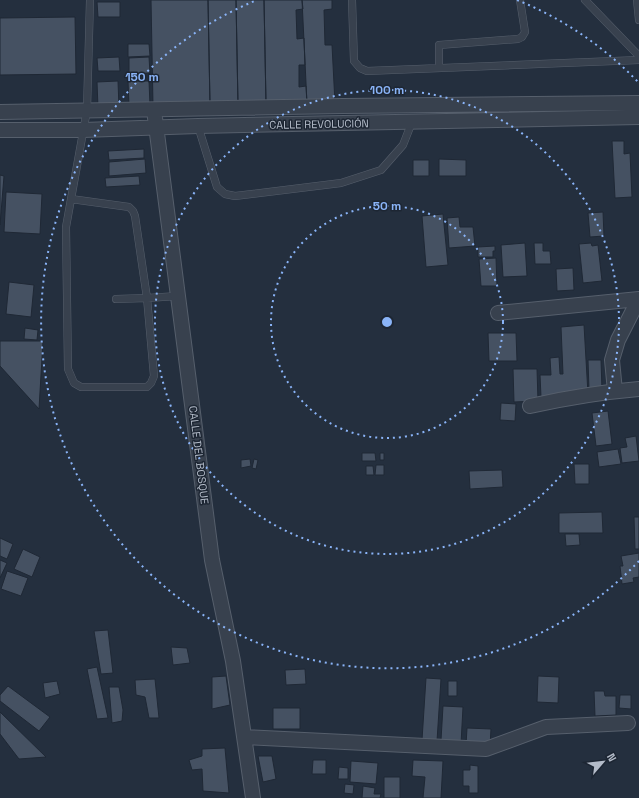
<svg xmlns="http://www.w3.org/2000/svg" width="639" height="798" viewBox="0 0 639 798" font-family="'Space Grotesk',sans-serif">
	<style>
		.building { fill: #455162; stroke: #1f2835 }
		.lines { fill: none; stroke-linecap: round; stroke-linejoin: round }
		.service-casing { stroke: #565f6c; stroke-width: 8 }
		.minor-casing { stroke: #565f6c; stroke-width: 16 }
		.service { stroke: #38414e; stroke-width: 7 }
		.minor { stroke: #38414e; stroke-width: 14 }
		.ring { fill: none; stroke: #8ab4f8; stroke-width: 2; stroke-dasharray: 2 4 }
		.labels { text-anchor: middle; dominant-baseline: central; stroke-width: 3; stroke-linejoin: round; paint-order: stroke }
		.street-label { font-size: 11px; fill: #b4bcc9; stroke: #1d2633 }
		.centre { fill: #8ab4f8; stroke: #1d2633; stroke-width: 2 }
		.ring-label { font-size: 12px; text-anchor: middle; font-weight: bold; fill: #8ab4f8; stroke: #1d2633; stroke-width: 3; stroke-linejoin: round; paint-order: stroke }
	</style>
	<rect width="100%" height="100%" fill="#242f3e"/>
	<path class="building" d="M151 0H208L210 105 153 106Z
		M208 0H236L238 105H210Z
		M236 0H264L266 104 238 105Z
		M264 0H302L303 9 296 10 297 39 304 38 305 65H299V87L306 86 307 104H266Z
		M302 0H332V9L324 10 325 45H332L335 103 307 104Z
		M97 2H120V17H98Z
		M75 17 76 74 0 75V18Z
		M128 44H149L150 56 128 57Z
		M119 57 120 71H98L97 58Z
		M149 57 150 73 129 74V58Z
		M118 81 119 108H98L97 82Z
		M128 81H149L150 105 129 106Z
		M612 141H624V154L630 153 632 197 615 198Z
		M144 149V158L109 160 108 151Z
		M145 159 146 173 109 176V162Z
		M439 159 466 160V176H439Z
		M413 160H429V176H413Z
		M0 175 4 176 0 225Z
		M139 176 140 185 106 187 105 178Z
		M6 192 42 194 40 234 4 232Z
		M603 212 604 236 590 237 588 213Z
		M443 214 448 265 426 267 422 216Z
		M459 217 460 227H473L475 246 449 248 447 218Z
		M525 243 527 276 503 277 501 245Z
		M534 243H543V251H550L551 264H535Z
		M591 243 592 246 598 245 602 281 583 283 579 244Z
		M495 246V251H493V257H478V247Z
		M496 258 497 286H481L479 259Z
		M573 268 574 290 557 291 556 269Z
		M9 282 34 285 31 317 6 314Z
		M584 325 588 394 541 397 540 375H551L550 358 559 357 560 374H563L561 327Z
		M25 328 38 330 37 340 24 339Z
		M488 333H516L517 361H489Z
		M0 341H43L39 409 0 366Z
		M588 360H601L602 390H589Z
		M513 369H537L538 401 514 402Z
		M501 403 516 404 515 421 500 420Z
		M608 411 612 444 596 446 592 413Z
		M636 436 639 461 622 463 620 448 627 447 625 438Z
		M618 449 621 464 599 467 597 452Z
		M362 453H375L376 461H362Z
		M380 453H384V460H380Z
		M250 459 251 466 241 468V460Z
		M254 459 258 460 256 469 252 468Z
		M574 464H589V484H575Z
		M376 465H384V475H375Z
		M366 466H373L374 475H366Z
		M502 470 503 487 470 489 469 471Z
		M602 512 603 533H559V513Z
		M634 517H639V549H635Z
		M565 534H579L580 545 566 546Z
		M0 538 13 544 7 559 0 556Z
		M23 549 40 557 32 577 14 569Z
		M639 553V577L633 578 634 582 622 584 620 566H623L621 556Z
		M0 560 7 563 0 578Z
		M7 571 28 578 21 596 1 589Z
		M108 630 113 673 101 674 94 631Z
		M171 647 187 648 190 663 173 665Z
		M97 667 108 718 97 719 87 669Z
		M305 669 306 684 286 685 285 670Z
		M226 676 230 705 212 709V677Z
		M538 676 559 677 558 703 537 702Z
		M426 678 441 679 437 741 422 740Z
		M155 679 159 718H149L145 697 136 695 135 680Z
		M57 681 60 694 45 698 43 683Z
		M448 681H457V696H448Z
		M8 686 50 717 39 731 0 701V695Z
		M109 687H119L123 710 122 721 112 723Z
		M594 691H604L605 696H616V715L595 716Z
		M620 695H631V709L619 708Z
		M443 706 463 707 461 744 441 740Z
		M273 708H300V729H273Z
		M0 712 46 757 19 759 0 734Z
		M467 728 491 729 490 746 466 745Z
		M225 748 229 793 203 791 202 769 192 770 189 760 202 756V749Z
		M258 756H272L276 779 263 782Z
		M313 760H326V774H312Z
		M413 760 443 761 441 798H423L425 777 412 776Z
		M351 761 378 763 376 784 350 782Z
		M470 765 478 766V793H469V786H463V770H470Z
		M339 767 348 768V779H338Z
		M384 777H400V798H384Z
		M345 784 354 785 353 794 344 793Z
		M363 786 375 788 374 794H381L380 798H362Z"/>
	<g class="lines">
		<g class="service-casing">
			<path id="service" d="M90 0 87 110 66 227 68 369 74 383 81 387H147L151 383 154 376 147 298 116 299
				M352 0 354 61 360 68 367 71 639 60
				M585 0 639 56
				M637 0 639 20
				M439 68V45L518 39 522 37 525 32 520 0
				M198 126 217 187 225 194 235 196 341 183 381 170 403 145 412 122
				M71 199 129 207 133 211 135 216 147 298 178 296"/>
		</g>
		<g class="minor-casing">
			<path id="minor" d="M154 110 212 560 233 661 253 798
				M0 112 343 106 639 103
				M0 130H83L198 126 639 117
				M498 313 639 299
				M615 391 612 360 618 340 639 299
				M530 406C566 398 603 392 639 389
				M244 737 486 749 546 727 628 723"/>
		</g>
		<use href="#service" class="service"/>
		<use href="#minor" class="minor"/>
	</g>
	<g class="ring">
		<circle cx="387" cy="322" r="116"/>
		<circle cx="387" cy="322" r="232"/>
		<path d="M639 561A347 347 0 1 1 257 0M517 0A347 347 0 0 1 639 83"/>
	</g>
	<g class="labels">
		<g class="street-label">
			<text transform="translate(319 124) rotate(-1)">CALLE REVOLUCIÓN</text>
			<text transform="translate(199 455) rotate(83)">CALLE DEL BOSQUE</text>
		</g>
	</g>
	<circle cx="387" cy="322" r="6" class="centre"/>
	<g class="ring-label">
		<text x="142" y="81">150 m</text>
		<text x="387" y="94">100 m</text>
		<text x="387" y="210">50 m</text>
	</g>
	<g transform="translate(603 762) rotate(62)" stroke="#1d2633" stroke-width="3" paint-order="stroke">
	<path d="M0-3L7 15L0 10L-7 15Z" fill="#b4bcc9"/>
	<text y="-6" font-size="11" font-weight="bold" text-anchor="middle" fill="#b4bcc9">N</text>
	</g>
</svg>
